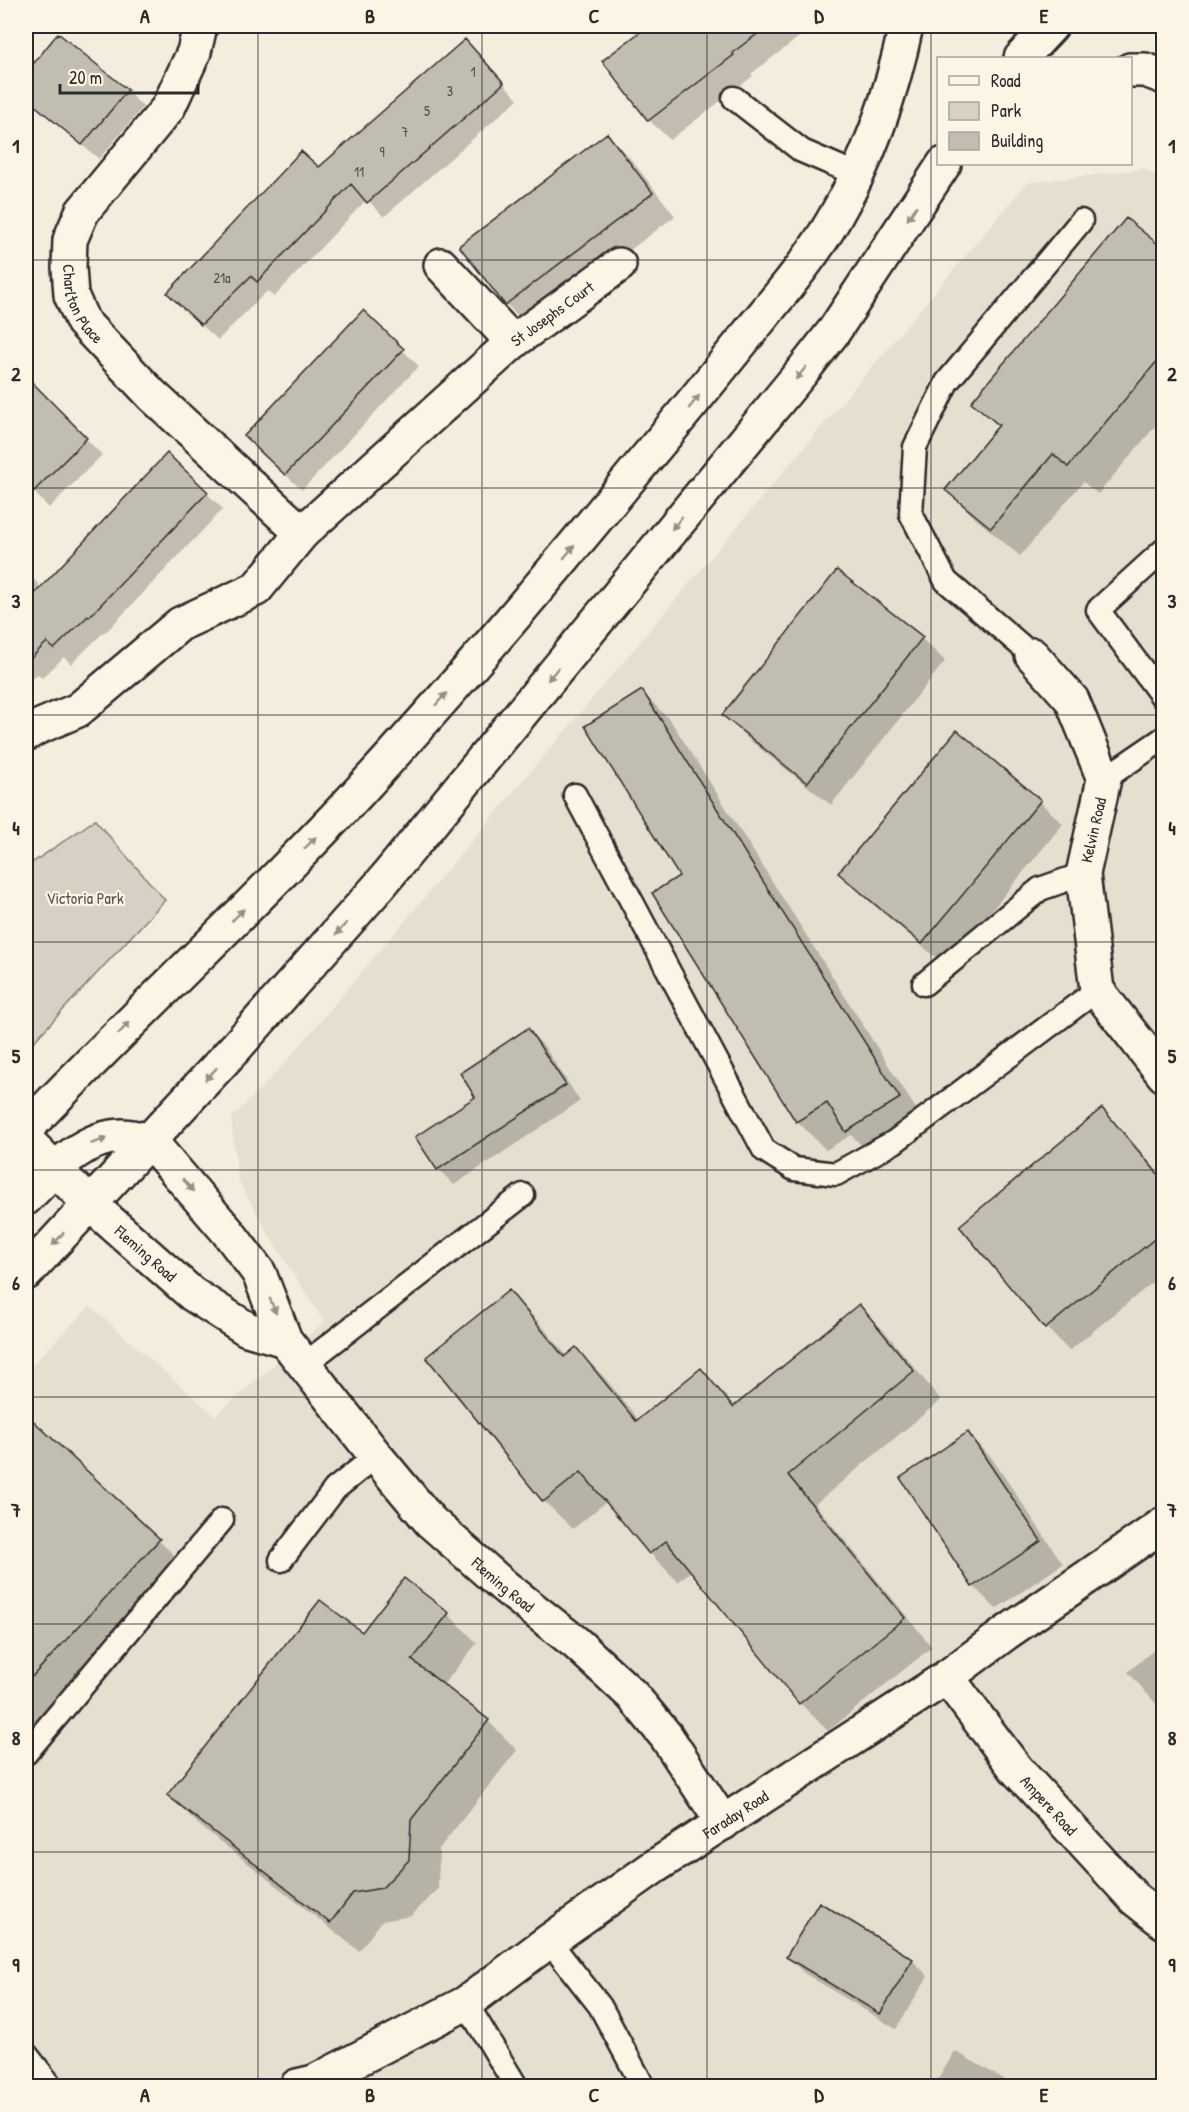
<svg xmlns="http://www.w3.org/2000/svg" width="1189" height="2112" viewBox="0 0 1189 2112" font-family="'Patrick Hand',sans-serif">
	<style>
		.built { fill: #e5dfd0 }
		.green { fill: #d6d1c4; stroke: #807e78; stroke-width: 1.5 }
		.shadow { fill: #0003 }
		.building { fill: #c2bdb1; stroke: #2b2b2b; stroke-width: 1.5 }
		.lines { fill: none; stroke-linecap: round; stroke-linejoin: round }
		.service-casing { stroke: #2b2b2b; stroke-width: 27 }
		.minor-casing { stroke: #2b2b2b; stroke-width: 38 }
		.primary-casing { stroke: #2b2b2b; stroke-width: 38 }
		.trunk-casing { stroke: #2b2b2b; stroke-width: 38 }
		.service { stroke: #fcf5e5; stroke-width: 22 }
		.minor { stroke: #fcf5e5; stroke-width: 33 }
		.primary { stroke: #fcf5e5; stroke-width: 33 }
		.trunk { stroke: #fcf5e5; stroke-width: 33 }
		.oneway { fill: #949088 }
		.grid { fill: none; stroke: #2b2b2b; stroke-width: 1.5; stroke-opacity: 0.55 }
		.labels { text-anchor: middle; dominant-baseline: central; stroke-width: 4.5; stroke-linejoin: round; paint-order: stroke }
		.number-label { font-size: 14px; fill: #51504c }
		.street-label { font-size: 16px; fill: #2b2b2b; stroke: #fcf5e5 }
		.park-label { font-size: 16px; fill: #565451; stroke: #fcf5e5 }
		.neatline { fill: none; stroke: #2b2b2b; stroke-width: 2 }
		.grid-label { font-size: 20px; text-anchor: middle; font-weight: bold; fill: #2b2b2b }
	</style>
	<rect width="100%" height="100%" fill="#f4edde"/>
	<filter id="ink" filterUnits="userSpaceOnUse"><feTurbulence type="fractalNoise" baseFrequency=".0167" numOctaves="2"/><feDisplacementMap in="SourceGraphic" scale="12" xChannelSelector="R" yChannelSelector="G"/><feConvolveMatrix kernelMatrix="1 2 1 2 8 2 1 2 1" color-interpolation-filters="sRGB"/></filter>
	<g filter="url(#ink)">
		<path class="built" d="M1143 169 1163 179V2086H26V1371L90 1306 215 1416 324 1322 273 1242 238 1180 231 1119 285 1063 1027 183Z"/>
		<path class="green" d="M95 820 165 900 26 1050V867Z"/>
		<path class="shadow" d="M630 26H808L811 28 751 74 753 76 670 140 649 120 604 61 637 36Z
			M58 35 127 91 143 107 99 159 26 98V75Z
			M480 57 518 99 384 217 367 199 274 297 267 291 218 340 184 309 319 169Z
			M607 135 630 158 675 216 529 327 506 304 462 246Z
			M1164 251V416L1098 494 1083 482 1020 556 976 519 947 490 999 428 973 402Z
			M363 312 419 366 302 490 261 452Z
			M26 346 31 351 26 356Z
			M26 378 102 455 49 508 26 484Z
			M167 455 223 509 106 632 105 631 71 664 64 657 42 678 37 674 26 685V571L42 588Z
			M922 639 945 661 831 805 747 738 724 715Z
			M642 692 671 721 928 1128 876 1160 851 1135 826 1150 797 1121 681 876Z
			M957 732 1040 802 1063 824 946 966 863 896 840 873Z
			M528 1030 544 1046 580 1101 454 1185 438 1169 477 1097Z
			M1102 1110 1125 1133 1164 1179V1273L1069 1351 1047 1328 961 1227Z
			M509 1292 537 1320 567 1356 576 1349 604 1377 639 1420 701 1370 736 1407 859 1306 887 1334 941 1400 815 1504 932 1647 828 1731 800 1703 692 1570 678 1582 650 1553 607 1501 573 1529 544 1501 428 1358Z
			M26 1416 188 1568 26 1743Z
			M968 1434 991 1457 1063 1564 996 1609 973 1586Z
			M448 1614 477 1643 442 1686 488 1721 517 1750 439 1849 438 1889 411 1916 382 1921 359 1951 198 1824 169 1795 362 1635Z
			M1164 1641V1713L1128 1672Z
			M820 1904 912 1960 928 1976 896 2029 804 1973 788 1957Z
			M955 2051 1015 2086H934Z"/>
		<path class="building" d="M648 26H768L732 53 734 55 648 121 602 61Z
			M58 33 128 90 82 145 26 98V73Z
			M465 39 504 83 367 203 351 184 257 282 251 276 201 325 167 293 301 151 319 167Z
			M607 133 653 193 505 305 459 246Z
			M1126 218 1164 249V353L1068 467 1053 454 991 528 945 490 999 425 971 402Z
			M363 310 404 349 285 475 244 436Z
			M26 376 87 438 26 499Z
			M167 453 208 492 89 617 88 616 54 649 47 642 26 663V603Z
			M837 570 923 637 807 783 722 715Z
			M642 690 900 1098 846 1132 827 1103 796 1122 652 893 679 876 585 726Z
			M957 730 1041 800 922 944 838 873Z
			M528 1028 566 1085 437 1170 415 1137 475 1097 460 1073Z
			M1102 1108 1164 1181V1231L1045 1329 959 1226Z
			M509 1290 564 1357 576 1347 636 1421 701 1368 733 1407 859 1304 914 1371 788 1475 905 1618 799 1704 666 1541 649 1554 581 1472 543 1502 426 1357Z
			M26 1414 160 1539 26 1683Z
			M968 1432 1041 1541 972 1587 900 1478Z
			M404 1578 449 1613 412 1660 489 1720 411 1820 409 1860 382 1888 353 1893 330 1923 167 1795 320 1600 362 1632Z
			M819 1902 913 1959 880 2014 786 1957Z"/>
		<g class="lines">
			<g class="service-casing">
				<path id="service" d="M734 98 802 151 858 175
					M1164 550 1098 610 1164 699
					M1032 655 946 581 911 514 915 447 947 382 1081 221
					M1104 779 1164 738
					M575 795 764 1150 794 1169 836 1174 894 1142 1097 990
					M924 984 1040 889 1083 874
					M305 1364 523 1195
					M281 1560 335 1489 376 1456
					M26 1753 222 1520
					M549 1941 600 2006 643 2086
					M466 2003 516 2086
					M26 2054 51 2086"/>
			</g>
			<g class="minor-casing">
				<g id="minor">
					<path id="s1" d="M200 26 194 52 168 108 82 212 70 240 69 267 71 295 83 322 152 395 302 533"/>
					<path id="s2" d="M441 265 513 342 619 265"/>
					<path d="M1032 655 1072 700 1104 779 1083 874 1097 990 1164 1075"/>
					<path d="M26 734 36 728 78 710 180 624 256 589 302 533 513 342"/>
					<path id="s3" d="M26 1140 90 1204 192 1294 247 1329 285 1340"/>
					<path id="s4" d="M150 1141 228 1232 259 1273 285 1340 376 1456 430 1521 505 1587 576 1643 632 1695 666 1736 723 1823"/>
					<path id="s5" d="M947 1677 1016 1769 1135 1899 1164 1922"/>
					<path id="s6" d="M297 2086 314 2082 466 2003 549 1941 654 1867 947 1677 1006 1633 1164 1524"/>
				</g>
			</g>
			<g class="primary-casing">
				<path id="primary" d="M1130 70H1145L1164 77"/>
			</g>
			<g class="trunk-casing">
				<path id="trunk" d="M1021 58 1051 26
					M26 1129C134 1015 251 909 358 793 455 688 548 578 639 467 676 423 712 379 748 334 778 297 810 261 834 219 869 159 892 93 906 26
					M26 1198C53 1171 81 1137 122 1136 131 1136 141 1139 150 1141
					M26 1273 237 1046 380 885 805 368 834 331 944 164"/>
			</g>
			<use href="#service" class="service"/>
			<use href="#minor" class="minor"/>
			<use href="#primary" class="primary"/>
			<use href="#trunk" class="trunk"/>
		</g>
		<defs><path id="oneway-solid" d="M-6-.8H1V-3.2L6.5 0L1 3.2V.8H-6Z" transform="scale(1.5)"/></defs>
		<g class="oneway">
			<use href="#oneway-solid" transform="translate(912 213) rotate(123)"/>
			<use href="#oneway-solid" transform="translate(801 373) rotate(129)"/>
			<use href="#oneway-solid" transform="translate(694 402) rotate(-51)"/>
			<use href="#oneway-solid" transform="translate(677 523) rotate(129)"/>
			<use href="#oneway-solid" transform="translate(569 552) rotate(-50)"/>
			<use href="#oneway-solid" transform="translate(553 674) rotate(129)"/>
			<use href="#oneway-solid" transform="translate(441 699) rotate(-48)"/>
			<use href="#oneway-solid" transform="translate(310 843) rotate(-46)"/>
			<use href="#oneway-solid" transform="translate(238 915) rotate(-45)"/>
			<use href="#oneway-solid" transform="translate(341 929) rotate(131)"/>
			<use href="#oneway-solid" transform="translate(124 1028) rotate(-45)"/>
			<use href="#oneway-solid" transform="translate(211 1074) rotate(133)"/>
			<use href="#oneway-solid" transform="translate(99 1141) rotate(-18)"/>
			<use href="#oneway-solid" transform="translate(188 1185) rotate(50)"/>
			<use href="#oneway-solid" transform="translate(58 1239) rotate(132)"/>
			<use href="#oneway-solid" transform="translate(273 1306) rotate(67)"/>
		</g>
	</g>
	<path class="grid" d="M258 26V2086M482 26V2086M707 26V2086M931 26V2086M26 260H1164M26 488H1164M26 715H1164M26 942H1164M26 1170H1164M26 1397H1164M26 1624H1164M26 1852H1164"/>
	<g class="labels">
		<g class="number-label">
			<text x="473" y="71">1</text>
			<text x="450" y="90">3</text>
			<text x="427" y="110">5</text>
			<text x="405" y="131">7</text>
			<text x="382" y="151">9</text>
			<text x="359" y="171">11</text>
			<text x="222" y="277">21a</text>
		</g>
		<g class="street-label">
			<text stroke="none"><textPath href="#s1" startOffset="321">Charlton Place</textPath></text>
			<text stroke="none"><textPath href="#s2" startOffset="154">St Josephs Court</textPath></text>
			<text transform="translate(1093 830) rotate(-77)">Kelvin Road</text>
			<text stroke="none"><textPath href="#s3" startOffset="165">Fleming Road</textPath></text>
			<text stroke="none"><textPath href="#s4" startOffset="572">Fleming Road</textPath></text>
			<text stroke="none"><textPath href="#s5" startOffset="164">Ampere Road</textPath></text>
			<text stroke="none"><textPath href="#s6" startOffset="518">Faraday Road</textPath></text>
		</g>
		<g class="park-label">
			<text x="85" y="898">Victoria Park</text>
		</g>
	</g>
	<rect width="1189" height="2112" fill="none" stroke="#fcf5e5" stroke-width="66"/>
	<rect x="937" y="57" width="195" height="108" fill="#fcf5e5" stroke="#a8a49b" stroke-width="1.5"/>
	<rect x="949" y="76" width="30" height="9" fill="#fcf5e5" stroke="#a8a49b" stroke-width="1.5"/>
	<text x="991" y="87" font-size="18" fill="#2b2b2b">Road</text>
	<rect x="949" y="102" width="30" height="18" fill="#d6d1c4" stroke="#a8a49b" stroke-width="1.5"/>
	<text x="991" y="117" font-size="18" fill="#2b2b2b">Park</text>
	<rect x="949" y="132" width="30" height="18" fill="#c2bdb1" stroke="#a8a49b" stroke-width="1.5"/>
	<text x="991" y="147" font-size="18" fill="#2b2b2b">Building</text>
	<path d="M60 84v9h138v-9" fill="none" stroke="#2b2b2b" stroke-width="3"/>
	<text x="69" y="84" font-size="18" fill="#2b2b2b" stroke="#fcf5e5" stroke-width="4.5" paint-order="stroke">20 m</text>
	<rect x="33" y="33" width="1123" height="2046" class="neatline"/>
	<g class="grid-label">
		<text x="145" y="23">A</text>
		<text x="370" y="23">B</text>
		<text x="594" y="23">C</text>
		<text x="819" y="23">D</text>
		<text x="1044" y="23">E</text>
		<text x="16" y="153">1</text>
		<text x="1172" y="153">1</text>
		<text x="16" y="381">2</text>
		<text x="1172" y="381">2</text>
		<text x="16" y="608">3</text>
		<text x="1172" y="608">3</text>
		<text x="16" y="835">4</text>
		<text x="1172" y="835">4</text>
		<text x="16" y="1063">5</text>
		<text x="1172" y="1063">5</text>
		<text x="16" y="1290">6</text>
		<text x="1172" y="1290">6</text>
		<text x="16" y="1517">7</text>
		<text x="1172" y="1517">7</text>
		<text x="16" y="1745">8</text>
		<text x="1172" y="1745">8</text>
		<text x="16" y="1972">9</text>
		<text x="1172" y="1972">9</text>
		<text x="145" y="2102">A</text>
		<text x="370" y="2102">B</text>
		<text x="594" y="2102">C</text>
		<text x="819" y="2102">D</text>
		<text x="1044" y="2102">E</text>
	</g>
</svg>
